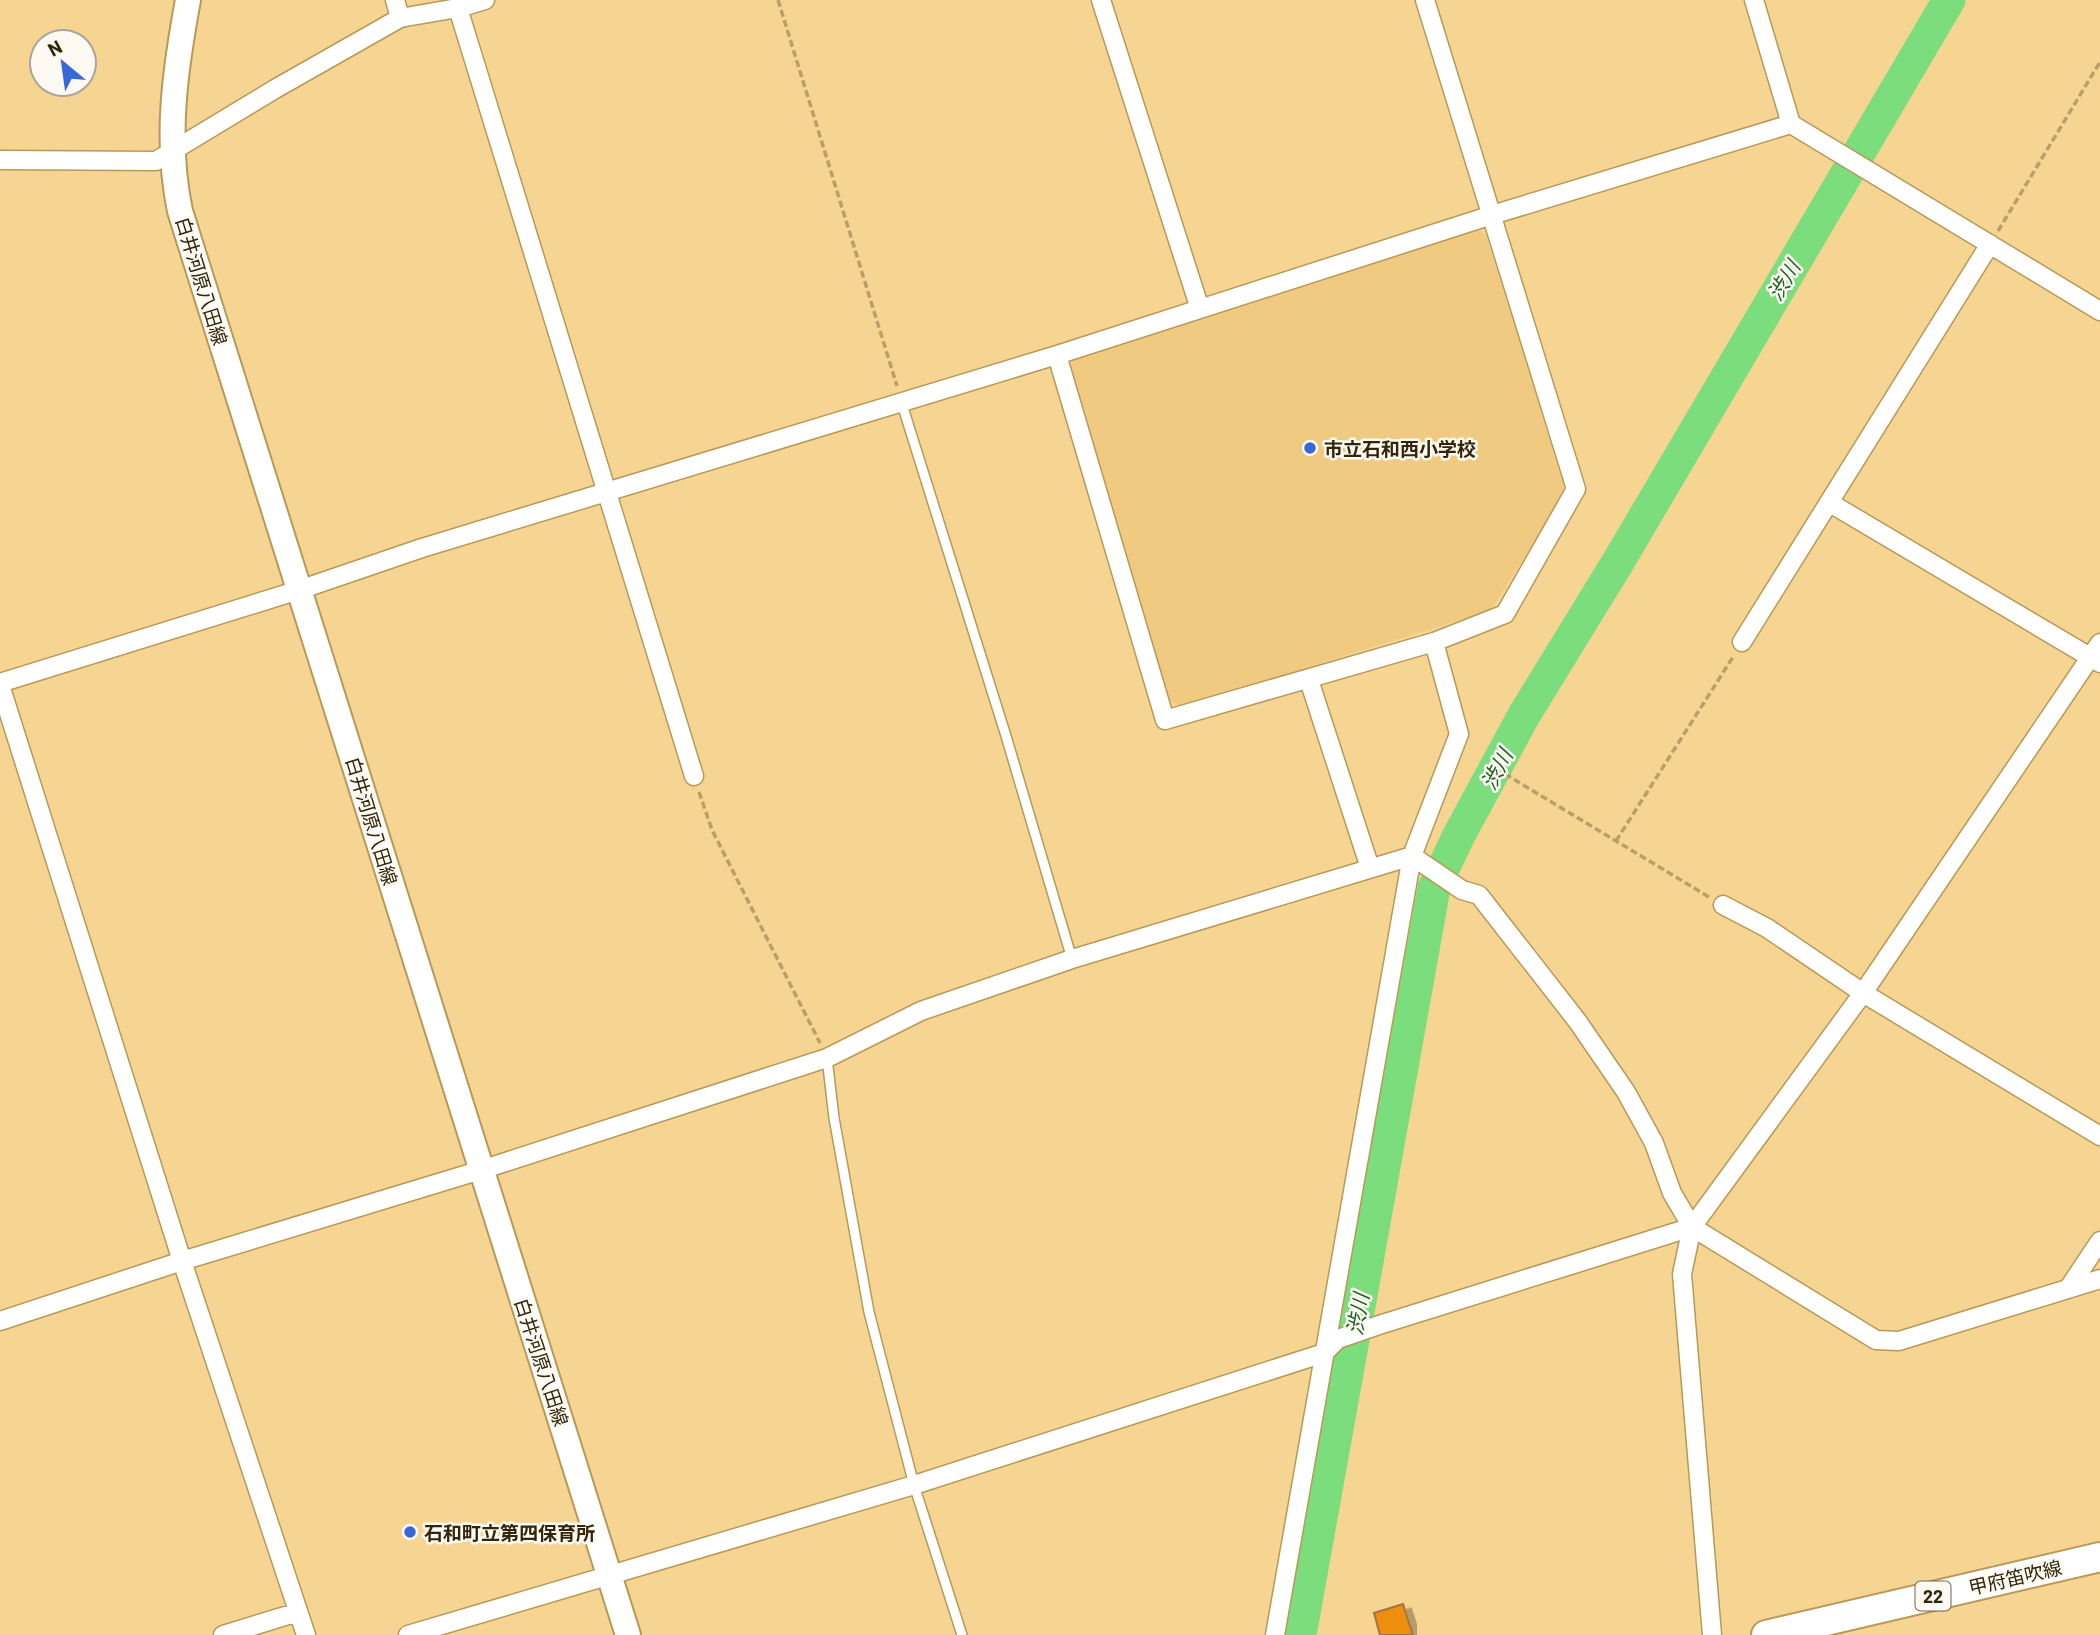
<svg xmlns="http://www.w3.org/2000/svg" width="2100" height="1635" viewBox="0 0 2100 1635" font-family="Barlow,'Noto Sans JP',sans-serif">
	<style>
		.built { fill: #efca80 }
		.lines { fill: none; stroke-linecap: round; stroke-linejoin: round }
		.river { stroke: #7bdd7b; stroke-width: 33 }
		.building { fill: #ed8e0e; stroke: #a57240; stroke-width: 2; filter: url(#shadow) }
		.service-casing { stroke: #b89958; stroke-width: 12 }
		.minor-casing { stroke: #b89958; stroke-width: 21 }
		.secondary-casing { stroke: #b89958; stroke-width: 28 }
		.primary-casing { stroke: #b89958; stroke-width: 32 }
		.path { stroke: #ba9f68; stroke-width: 3.5; stroke-dasharray: 7 3.5; stroke-linecap: butt }
		.service { stroke: #fff; stroke-width: 9 }
		.minor { stroke: #fff; stroke-width: 18 }
		.secondary { stroke: #fff; stroke-width: 24 }
		.primary { stroke: #fff; stroke-width: 28 }
		.poi-dot { fill: #3868d8; stroke: #fdfaf4; stroke-width: 2.5 }
		.labels { text-anchor: middle; dominant-baseline: central; stroke-width: 5; stroke-linejoin: round; paint-order: stroke }
		.shield { fill: #fdfaf4; stroke: #6f6550; stroke-width: 2 }
		.shield-label { font-size: 18px; font-weight: bold; fill: #322509 }
		.street-label { font-size: 19px; fill: #322509; stroke: #fdfaf4 }
		.poi-label { font-size: 19px; font-weight: bold; fill: #322509; stroke: #fdfaf4; text-anchor: start }
		.water-label { font-size: 21px; font-style: italic; fill: #1f6122; stroke: #fdfaf4 }
	</style>
	<defs>
		<filter id="shadow"><feDropShadow dx="8" dy="4.5" stdDeviation="0" flood-color="#0004"/></filter>
	</defs>
	<rect width="100%" height="100%" fill="#f6d592"/>
	<path class="built" d="M1476 229 1486 235 1566 493 1490 611 1180 706 1167 699 1069 366 1075 355Z"/>
	<g class="lines">
		<path class="river" d="M1300 1635 1434 888 1458 837 1524 715 1618 562 1949 0"/>
	</g>
	<path class="building" d="M1403 1604 1413 1635H1380L1374 1613Z"/>
	<g class="lines">
		<g class="service-casing">
			<path id="service" d="M901 401 1006 736 1072 959
				M827 1058 834 1118 869 1312 914 1485 962 1635"/>
		</g>
		<g class="minor-casing">
			<path id="minor" d="M395 0 400 18
				M1101 0 1200 309
				M1754 0 1791 124 2100 311
				M458 8 694 776
				M0 160 156 161 275 89 400 18 458 8 485 0
				M1057 355 1165 720 1434 642 1505 614 1576 489 1425 0
				M1830 503 2100 663
				M1742 642 1990 244
				M1309 680 1370 868
				M0 683 299 590 422 548 1057 355 1492 215 1791 124
				M0 685 182 1261 306 1635
				M1412 856 1462 890 1479 895 1578 1022 1626 1092 1654 1143 1672 1193 1692 1227 1876 1340 1899 1341 2100 1279
				M1723 905 1767 928 1863 993 2100 1136
				M2068 1289 2100 1241
				M0 1321 182 1261 481 1170 827 1058 921 1011 1072 959 1412 856
				M223 1635 298 1612
				M408 1635 914 1485 1324 1353 1338 1339 1379 1325 1692 1227
				M1275 1635 1412 856 1459 734 1434 642
				M1712 1635 1682 1274 1692 1227 1863 993 2100 643"/>
		</g>
		<g class="secondary-casing">
			<path id="secondary" d="M188 0C175 70 165 140 180 211L628 1635"/>
		</g>
		<g class="primary-casing">
			<path id="primary" d="M1766 1635 2100 1557"/>
		</g>
		<path class="path" d="M778 0 897 386
			M1998 231 2100 62
			M1505 774 1709 897
			M699 792 712 830 820 1043
			M1616 841 1733 657"/>
		<use href="#service" class="service"/>
		<use href="#minor" class="minor"/>
		<use href="#secondary" class="secondary"/>
		<use href="#primary" class="primary"/>
	</g>
	<g class="poi-dot">
		<circle cx="1310" cy="448" r="7"/>
		<circle cx="410" cy="1532" r="7"/>
	</g>
	<g class="labels">
		<rect class="shield" x="1915.5" y="1581.5" width="35" height="29" rx="5"/>
		<g class="shield-label">
			<text x="1933" y="1596">22</text>
		</g>
		<g class="street-label">
			<text transform="translate(202 281) rotate(73)">白井河原八田線</text>
			<text transform="translate(372 821) rotate(73)">白井河原八田線</text>
			<text transform="translate(542 1362) rotate(72)">白井河原八田線</text>
			<text transform="translate(2015 1577) rotate(-13)">甲府笛吹線</text>
		</g>
		<g class="poi-label">
			<text x="1324" y="448">市立石和西小学校</text>
			<text x="424" y="1532">石和町立第四保育所</text>
		</g>
		<g class="water-label">
			<text transform="translate(1783 280) rotate(-59)">渋川</text>
			<text transform="translate(1496 769) rotate(-62)">渋川</text>
			<text transform="translate(1357 1314) rotate(-80)">渋川</text>
		</g>
	</g>
	<g transform="translate(63 63) rotate(331)"><circle r="33" fill="#fdfaf4" stroke="#aca596" stroke-width="2"/>
	<path d="M0-5L12 26L0 18L-12 26Z" fill="#3868d8"/>
	<text y="-10" font-size="19" font-weight="bold" text-anchor="middle" fill="#322509">N</text>
	</g>
</svg>
